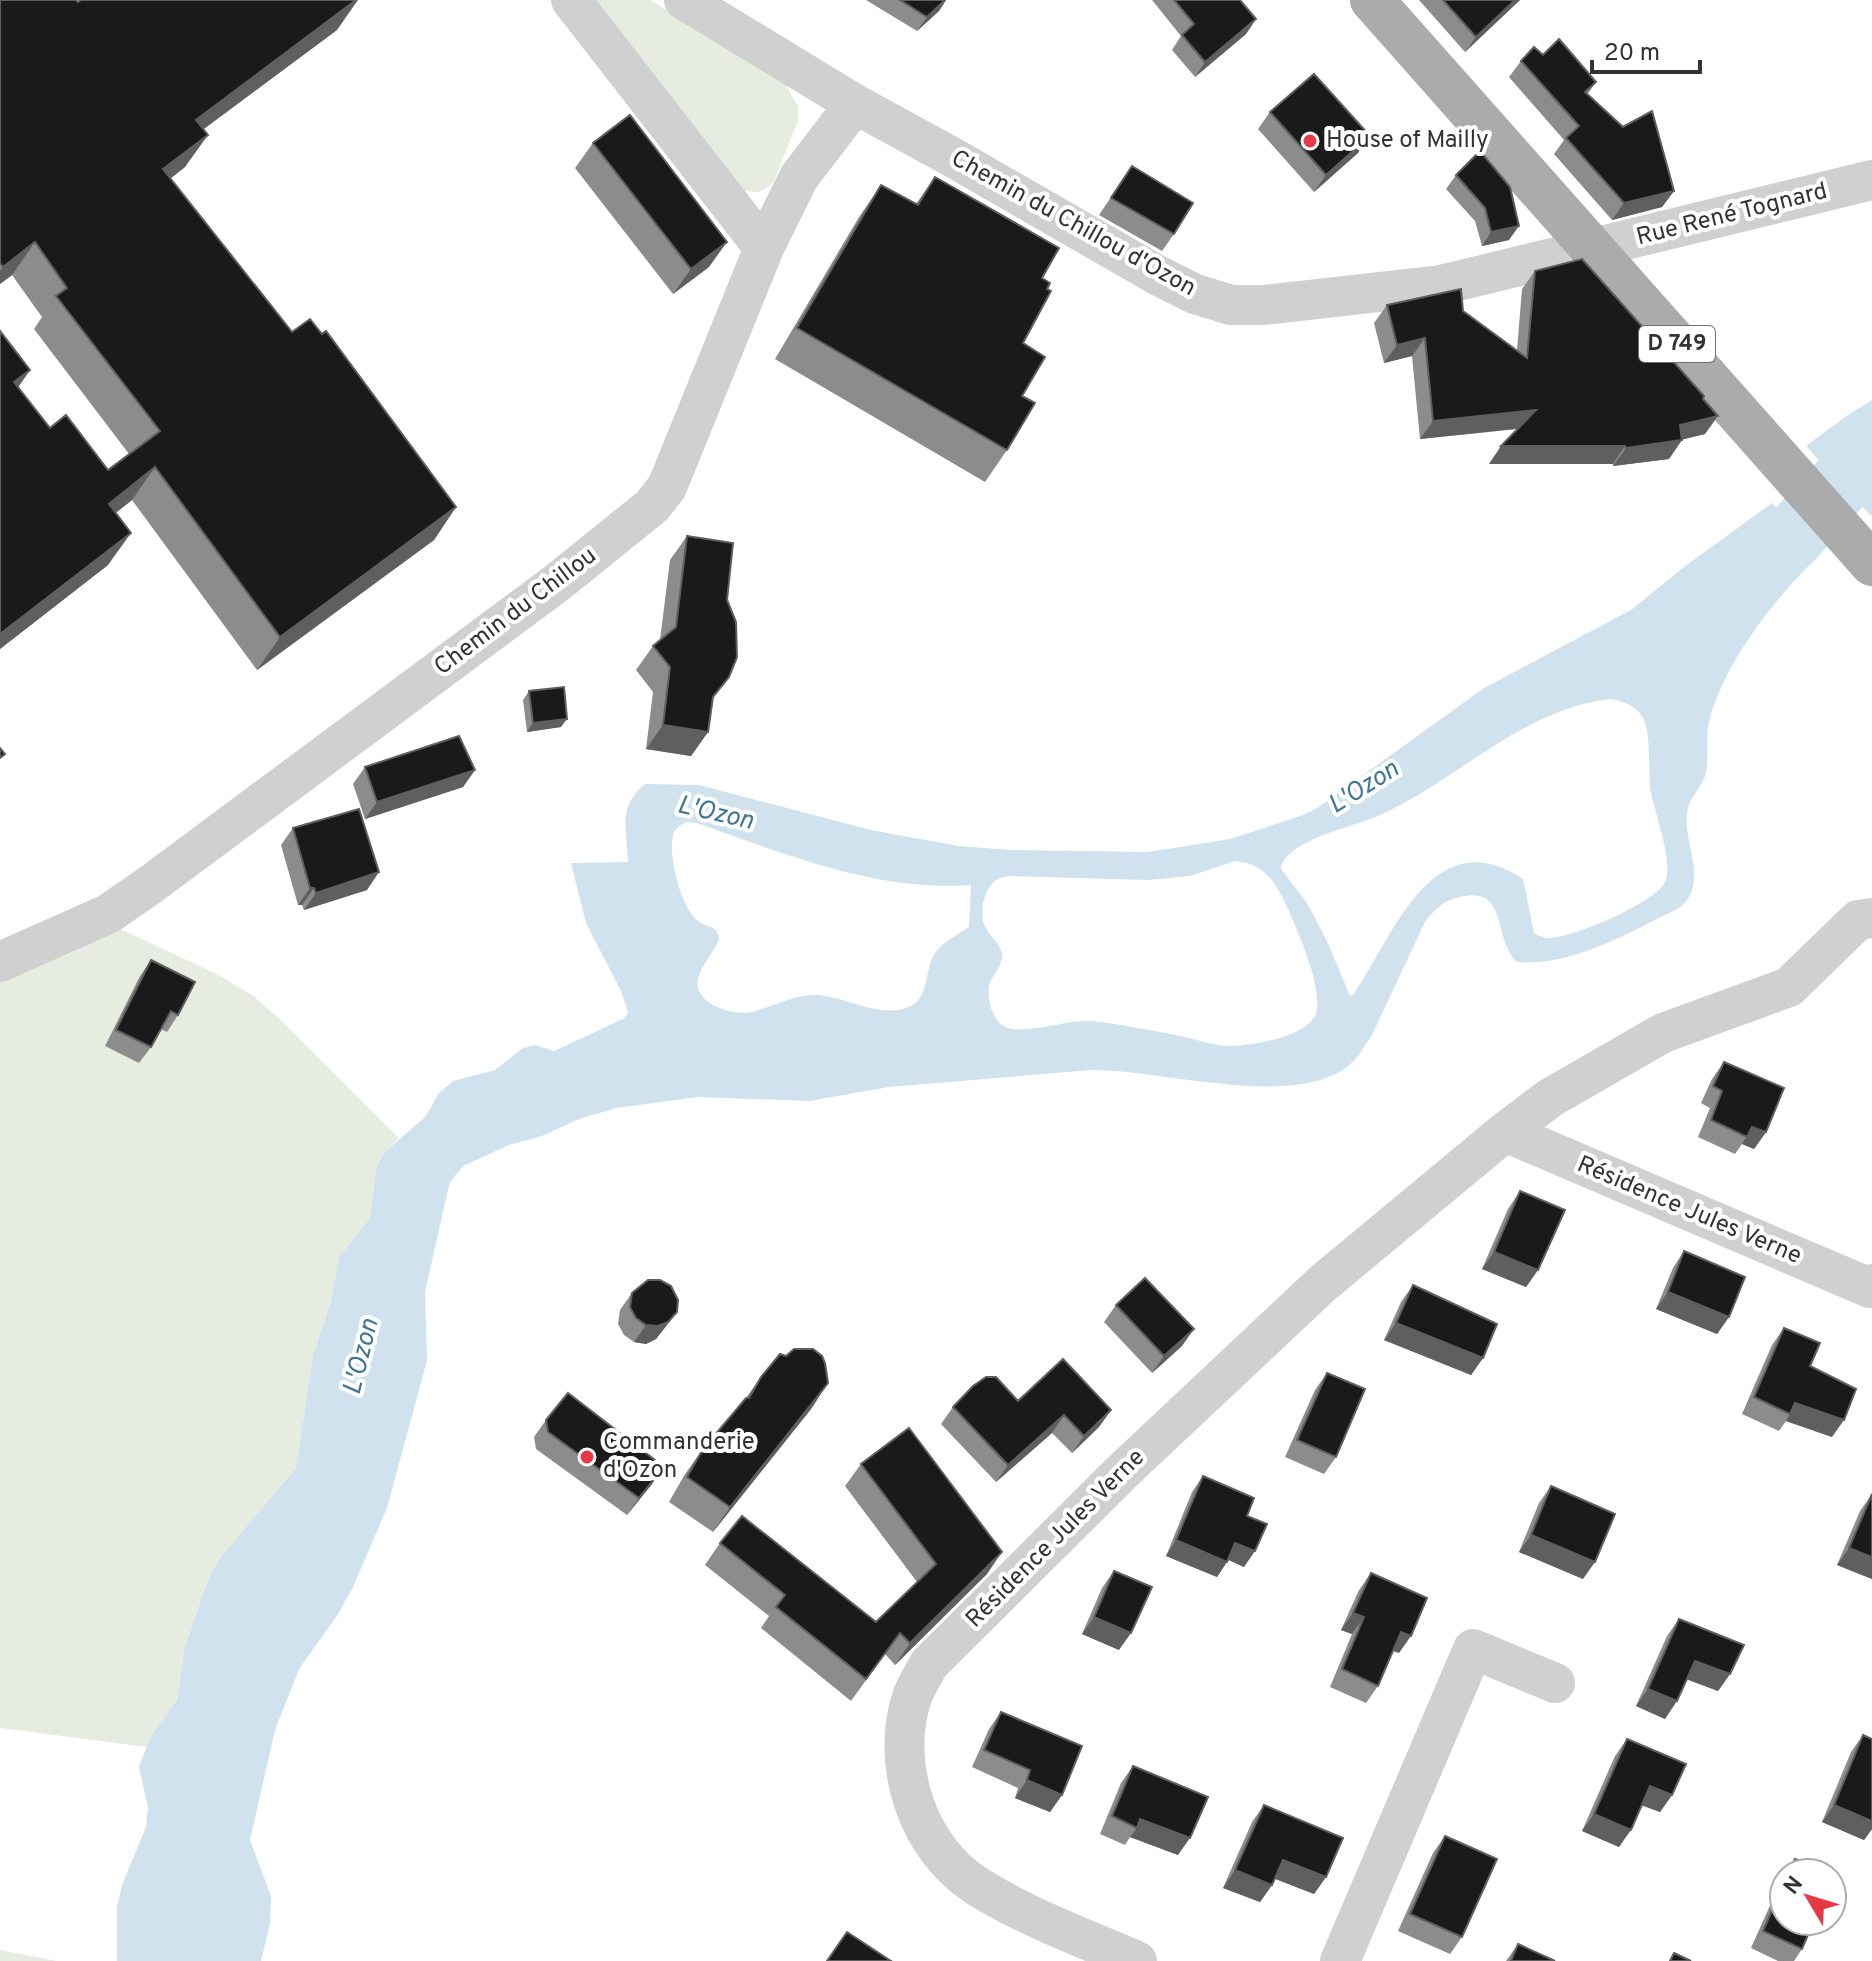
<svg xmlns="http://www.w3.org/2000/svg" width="1872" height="1961" viewBox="0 0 1872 1961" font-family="Overpass,sans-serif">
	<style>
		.green { fill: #e6ecdf }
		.water { fill: #cfe2ee; fill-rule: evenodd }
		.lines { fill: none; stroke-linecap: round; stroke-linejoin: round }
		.river { stroke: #cfe2ee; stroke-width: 64 }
		.street { stroke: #d0d0d0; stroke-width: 40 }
		.primary { stroke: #ababab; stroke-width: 44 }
		.wall { fill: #8c8c8c }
		.shaded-wall { fill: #5f5f5f }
		.building { fill: #1a1a1a; stroke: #5f5f5f; stroke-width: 2 }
		.poi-dot { fill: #e63946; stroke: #fff; stroke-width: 3 }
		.labels { text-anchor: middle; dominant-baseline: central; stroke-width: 8; stroke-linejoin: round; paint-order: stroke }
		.shield { fill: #fff; stroke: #707070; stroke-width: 2 }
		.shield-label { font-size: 22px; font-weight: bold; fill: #333 }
		.poi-label { font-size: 24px; fill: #333; stroke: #fff; text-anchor: start }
		.street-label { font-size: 24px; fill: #333; stroke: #fff }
		.water-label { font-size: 26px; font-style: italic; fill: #3f7597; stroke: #fff }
	</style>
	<rect width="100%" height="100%" fill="#fff"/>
	<path class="green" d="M590 0H650L783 79 798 107V121L773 183 760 192 741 191Z
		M118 928 217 974 252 995 283 1022 399 1138 385 1152 376 1168 370 1218 339 1257 331 1301 313 1355 296 1468 219 1559 207 1582 184 1650 177 1700 147 1747 0 1728V980Z
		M0 1950 57 1961H0Z"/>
	<path class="water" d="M1872 400V515L1871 516 1806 446 1845 417Z
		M1772 503 1819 556C1776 596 1723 664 1709 722 1705 739 1710 759 1705 776 1701 787 1691 797 1688 808 1681 838 1704 869 1689 897 1683 909 1666 914 1655 920 1614 941 1564 966 1517 962 1492 938 1509 885 1460 897 1444 900 1435 909 1425 922L1371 1037C1364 1047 1357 1059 1348 1066 1293 1110 1160 1069 1091 1070L889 1087 809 1101 698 1097 616 1108 579 1119 542 1136 509 1145 463 1166 450 1182 445 1203 425 1292 427 1360 387 1508 353 1587 337 1616 299 1669 275 1730 250 1840 271 1896 270 1924 261 1961H117V1907L122 1885 146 1827 148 1808 139 1767 142 1759 151 1736 177 1700 184 1650 207 1582 219 1559 296 1468 313 1355 331 1301 339 1257 370 1218 376 1168 385 1152 426 1116 439 1093 453 1081 495 1070 523 1048 535 1045 554 1051 625 1018 628 1012 621 991 586 923 571 863 628 862C627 827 617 808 645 784L699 785 871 830 958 846 1011 850 1146 852 1181 847 1230 839 1303 815 1319 807 1484 688 1631 610 1684 567ZM1610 699C1624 702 1637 705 1644 720 1651 734 1648 774 1651 793 1655 814 1674 863 1665 882 1654 904 1575 936 1551 938 1545 939 1539 936 1534 933L1523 879C1433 819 1393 936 1354 994L1350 996 1327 941 1307 903 1281 869C1286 839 1355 827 1380 815 1458 780 1522 709 1610 699ZM685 822 697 823C785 854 877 892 971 885L969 927C957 935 944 941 935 953 925 968 929 994 914 1004 887 1022 847 997 818 995 794 994 775 1006 752 1012 733 1016 692 1004 698 978 702 965 713 953 719 940 718 924 708 929 698 921 681 908 668 856 673 836 674 829 680 826 685 822ZM1235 861C1268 863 1279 889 1291 916 1301 939 1320 984 1317 1009 1314 1037 1250 1046 1228 1046 1212 1045 1195 1039 1180 1036 1150 1030 1121 1024 1091 1021 1067 1019 1020 1038 1002 1025 992 1018 987 998 989 986 992 973 1003 968 1002 953 1000 943 990 937 986 928 978 915 984 886 998 879 1001 877 1006 877 1010 876L1148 880 1190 876Z"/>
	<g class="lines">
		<path class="river" d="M1733 589 1797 532 1841 483 1872 461"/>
		<path class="street" d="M571 0 764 248
			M684 0 855 104 952 157 1157 275 1195 294 1231 305H1264L1441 285 1872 180
			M0 962 108 914 150 885 558 582 652 506 667 487 764 248 799 177 855 104
			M1505 1132 1870 1288 1872 1284
			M1137 1961C1084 1938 1026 1917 977 1886 917 1848 890 1764 912 1697 916 1686 923 1675 929 1664L1123 1471 1322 1284 1505 1132 1550 1098 1663 1033 1789 987 1858 920 1872 918
			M1340 1961 1473 1649 1555 1683"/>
		<path class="primary" d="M1372 0 1872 564"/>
	</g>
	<path class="wall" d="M0 0 78 2 337 30 203 129 185 167 170 179 292 332 456 507 434 540 257 670 132 500 116 513 108 565 0 649V331L30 370 18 387 50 428 108 470 129 454 34 329 42 317 12 275 0 284Z
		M866 0H946L939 11 917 31Z
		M1152 0H1240L1256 19 1246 34 1195 77 1172 50 1181 36Z
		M1419 0H1520L1465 52Z
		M1543 55 1596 82 1587 95 1674 191 1662 207 1612 220 1554 154 1564 140 1509 77 1521 61Z
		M1270 112 1358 153 1314 192 1258 129Z
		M593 143 709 267 673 294 575 168Z
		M1132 166 1174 234 1162 251 1099 215Z
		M1456 175 1510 187 1509 240 1482 246 1475 221 1446 189Z
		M935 177 1042 278 1023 343 1022 396 1007 450 985 482 775 359 859 217 881 185 916 204Z
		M1535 271 1703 399 1705 434 1682 439 1669 459 1613 466V464H1489L1518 429 1420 439 1412 356 1384 363 1374 323 1387 305 1463 311 1517 350 1522 289Z
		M687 536 713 700 708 732 691 756 646 749 653 692 636 670 653 646 660 640 670 560Z
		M529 691 561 727 527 732 523 700Z
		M365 767 475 770 463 787 365 819 353 784Z
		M293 828 367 890 304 910 302 905H298L281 845Z
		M151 960 178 1015 167 1032 161 1029 151 1047 139 1063 105 1046 140 976Z
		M1724 1062 1766 1132 1754 1149 1742 1144 1735 1154 1698 1137 1710 1108 1701 1103 1712 1079Z
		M1520 1191 1538 1270 1526 1287 1482 1269 1508 1209Z
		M1684 1251 1729 1317 1717 1334 1656 1309 1673 1268Z
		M1413 1285 1483 1358 1471 1375 1384 1340 1401 1302Z
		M632 1293 677 1312 656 1339 646 1344 634 1342 624 1335 618 1324 620 1310Z
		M1116 1305 1182 1346 1152 1373 1104 1322Z
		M1784 1328 1810 1366 1832 1437 1786 1421 1779 1431 1742 1414 1772 1345Z
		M786 1356 828 1383 811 1409 713 1532 669 1502 685 1474 703 1449 746 1398 761 1377Z
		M1327 1373 1336 1457 1324 1474 1285 1457 1315 1390Z
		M1018 1401 1111 1410 1099 1427 1072 1453 1052 1433 996 1482 941 1424 953 1407Z
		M546 1420 652 1484 627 1515 536 1449 534 1437Z
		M861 1464 987 1574 895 1665 885 1654 851 1701 761 1628 769 1616 705 1565 720 1543 876 1622 917 1582 845 1486Z
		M1203 1476 1247 1516 1244 1567 1228 1560 1217 1577 1166 1556 1192 1492Z
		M1551 1486 1583 1579 1519 1552 1539 1503Z
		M1872 1494V1579L1837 1565 1860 1511Z
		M1114 1571 1119 1650 1082 1634 1102 1588Z
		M1371 1573 1399 1653 1393 1651 1378 1686 1366 1703 1330 1687 1352 1634 1341 1630 1359 1590Z
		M1679 1619 1730 1674 1718 1691 1687 1679 1665 1719 1636 1706 1667 1636Z
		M1001 1712 1062 1795 1050 1812 1015 1798 1018 1788 972 1767 989 1729Z
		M1863 1735 1872 1739V1829L1864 1840 1822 1822 1851 1752Z
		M1627 1739 1672 1795 1660 1812 1642 1805 1619 1847 1582 1831 1615 1756Z
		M1133 1766 1178 1855 1130 1837 1125 1845 1100 1834 1121 1783Z
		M1264 1805 1326 1877 1314 1894 1275 1879 1272 1885 1260 1902 1223 1888 1252 1822Z
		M1445 1836 1462 1937 1450 1954 1398 1931 1433 1853Z
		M1784 1874V1921L1802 1949 1794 1961H1778L1751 1948Z
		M1518 1944 1555 1961H1506Z"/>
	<path class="shaded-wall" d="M356 0H358L337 30 173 152 196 120Z
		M945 0H946L939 11 917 31 927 17Z
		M1515 0H1520L1465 52 1476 37Z
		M1256 19 1246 34 1195 77 1205 62Z
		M208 135 185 167 140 202 163 169Z
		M1370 136 1358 153 1314 192 1326 175Z
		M1674 191 1662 207 1612 220 1624 203Z
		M1519 226 1509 240 1482 246 1491 232Z
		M35 242 12 275 0 284V271L3 267Z
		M727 242 709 267 673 294 691 269Z
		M1425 338 1412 356 1384 363 1397 345Z
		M30 370 8 402 14 382Z
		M1536 410 1523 428 1420 439 1433 421Z
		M1718 416 1705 434 1673 442 1682 440 1669 459 1613 466 1626 448 1680 425Z
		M1501 446H1625L1613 464H1489Z
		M155 467 132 500 86 536 109 504Z
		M456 507 434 540 257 670 280 637Z
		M131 533 108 565 0 649V634Z
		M567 719 561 727 527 732 533 723Z
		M663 725 708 732 691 756 646 749Z
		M475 770 463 787 365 819 377 802Z
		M379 872 367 890 304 910 316 893Z
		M310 888H314L302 905H298Z
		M1752 1127 1766 1132 1754 1149 1742 1144Z
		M1494 1252 1538 1270 1526 1287 1482 1269Z
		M1668 1292 1729 1317 1717 1334 1656 1309Z
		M677 1312 656 1339 646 1344 634 1342 646 1325Z
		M1396 1323 1483 1358 1471 1375 1384 1340Z
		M1194 1329 1182 1346 1152 1373 1164 1356Z
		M828 1383 811 1409 713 1532 730 1507Z
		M1795 1403 1844 1420 1832 1437 1786 1421 1790 1414Z
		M1111 1410 1099 1427 1072 1453 1084 1436Z
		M1064 1415 1052 1433 996 1482 1008 1465Z
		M664 1467 652 1484 627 1515 639 1498Z
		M1531 1535 1595 1562 1583 1579 1519 1552Z
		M1176 1540 1227 1562 1217 1577 1166 1556Z
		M1235 1543 1255 1551 1244 1567 1225 1558Z
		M1849 1548 1872 1557V1579L1837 1565Z
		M1002 1552 987 1574 895 1665 910 1643Z
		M1353 1613 1364 1617 1352 1634 1341 1630Z
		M1094 1617 1131 1633 1119 1650 1082 1634Z
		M1401 1632 1411 1636 1399 1653 1389 1649Z
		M1695 1661 1730 1674 1718 1691 1683 1678Z
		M1648 1689 1677 1701 1665 1719 1636 1706Z
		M1027 1780 1062 1795 1050 1812 1015 1798Z
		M1650 1786 1672 1795 1660 1812 1638 1804Z
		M1834 1805 1872 1821V1829L1864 1840 1822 1822Z
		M1594 1814 1631 1830 1619 1847 1582 1831Z
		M1140 1819 1190 1838 1178 1855 1130 1837 1137 1828Z
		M1283 1860 1326 1877 1314 1894 1271 1877Z
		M1235 1870 1272 1885 1260 1902 1223 1888Z"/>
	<path class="building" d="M0 0H76L78 2 81 0H356L196 120 208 135 163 169 292 332 310 319 322 334 326 331 456 507 280 637 155 467 109 504 131 533 0 634V331L30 370 14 382 50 428 66 415 108 470 160 431 56 296 67 288 35 242 3 267 0 263Z
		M900 0H945L927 17Z
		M1174 0H1240L1256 19 1205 62 1182 35 1194 24Z
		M1443 0H1515L1476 37Z
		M1559 39 1596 82 1585 92 1623 127 1652 111 1674 191 1624 203 1566 138 1579 126 1521 61 1534 47 1543 55Z
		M1314 74 1370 136 1326 175 1270 112Z
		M630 115 727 242 691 269 593 143Z
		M1480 151 1510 187 1519 226 1491 232 1485 208 1456 175Z
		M1132 166 1193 203 1174 234 1111 198Z
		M935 177 1059 248 1042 278 1050 283 1047 289 1051 291 1023 343 1045 357 1022 396 1035 403 1007 450 797 328 881 185 918 205Z
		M1582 259 1704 396 1703 399 1718 416 1680 425 1682 440 1626 448 1625 446H1501L1536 410 1433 421 1425 338 1397 345 1387 305 1461 289 1463 311 1527 358 1535 271Z
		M687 536 733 543 727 600 736 622 737 657 729 677 713 697 708 732 663 725 670 667 653 646 676 627Z
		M564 687 567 719 533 723 529 691Z
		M459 736 475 770 377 802 365 767Z
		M0 748 5 754 0 758Z
		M359 809 379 872 316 893 314 888H310L293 828Z
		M151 960 195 982 178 1015 171 1011 151 1047 116 1030Z
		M1724 1062 1784 1088 1766 1132 1752 1127 1747 1137 1711 1120 1722 1091 1713 1086Z
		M1520 1191 1565 1210 1538 1270 1494 1252Z
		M1684 1251 1745 1277 1729 1317 1668 1292Z
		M1145 1278 1194 1329 1164 1356 1116 1305Z
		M648 1280H660L671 1286 678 1300 677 1312 668 1322 658 1326 646 1325 636 1318 630 1307 632 1293Z
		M1413 1285 1497 1324 1483 1358 1396 1323Z
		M1784 1328 1820 1343 1810 1366 1856 1389 1844 1420 1795 1403 1790 1414 1754 1397Z
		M794 1349H813L822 1356 825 1363 828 1383 730 1507 687 1477 703 1449 746 1398H749L761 1377 780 1354 786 1356Z
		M1063 1359 1111 1410 1084 1436 1064 1415 1008 1465 953 1407 973 1386 986 1377H996L1018 1401Z
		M1327 1373 1365 1389 1336 1457 1297 1440Z
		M568 1393 664 1467 639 1498 548 1432 546 1420Z
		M909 1428 1002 1552 910 1643 900 1633 866 1679 776 1607 785 1595 720 1543 742 1516 876 1622 936 1564 861 1464Z
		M1203 1476 1254 1498 1247 1516 1267 1524 1255 1551 1235 1543 1227 1562 1176 1540Z
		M1551 1486 1615 1514 1595 1562 1531 1535Z
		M1872 1494V1557L1849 1548Z
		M1114 1571 1152 1587 1131 1633 1094 1617Z
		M1371 1573 1427 1598 1411 1636 1401 1632 1378 1686 1342 1669 1364 1617 1353 1613Z
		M1679 1619 1744 1645 1730 1674 1695 1661 1677 1701 1648 1689Z
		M1001 1712 1082 1746 1062 1795 1027 1780 1030 1770 984 1750Z
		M1863 1735 1872 1739V1821L1834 1805Z
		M1627 1739 1686 1764 1672 1795 1650 1786 1631 1830 1594 1814Z
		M1133 1766 1208 1797 1190 1838 1140 1819 1137 1828 1112 1816Z
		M1264 1805 1343 1838 1326 1877 1283 1860 1272 1885 1235 1870Z
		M1445 1836 1497 1859 1462 1937 1410 1914Z
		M1795 1859 1828 1873H1788Z
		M1784 1883V1921H1814L1802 1949 1763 1931Z
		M847 1932 891 1961H827Z
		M1518 1944 1555 1961H1511Z
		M1674 1953 1691 1961H1670Z"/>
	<g class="poi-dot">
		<circle cx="1310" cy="141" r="8"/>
		<circle cx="587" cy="1457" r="8"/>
	</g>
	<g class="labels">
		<rect class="shield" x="1639" y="326" width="76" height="36" rx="6"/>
		<g class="shield-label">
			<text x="1677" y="344">D 749</text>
		</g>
		<g class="poi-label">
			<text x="1326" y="141">House of Mailly</text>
			<text x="603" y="1443">Commanderie<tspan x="603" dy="28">d'Ozon</tspan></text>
		</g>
		<g class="street-label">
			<text transform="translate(1732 215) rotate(-14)">Rue René Tognard</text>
			<text transform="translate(1073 224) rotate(29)">Chemin du Chillou d'Ozon</text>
			<text transform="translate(516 612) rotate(-37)">Chemin du Chillou</text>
			<text transform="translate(1689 1211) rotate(23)">Résidence Jules Verne</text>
			<text transform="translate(1056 1539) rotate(-45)">Résidence Jules Verne</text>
		</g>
		<g class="water-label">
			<text transform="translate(1364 788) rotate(-32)">L'Ozon</text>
			<text transform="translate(715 814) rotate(13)">L'Ozon</text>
			<text transform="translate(362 1357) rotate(-76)">L'Ozon</text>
		</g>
	</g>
	<g transform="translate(1808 1897) rotate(308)"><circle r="38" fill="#ffffff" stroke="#adadad" stroke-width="2"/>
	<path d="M0-6L14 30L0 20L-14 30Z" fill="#e63946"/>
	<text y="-12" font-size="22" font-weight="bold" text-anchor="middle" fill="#333333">N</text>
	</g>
	<path d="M1592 60v12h108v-12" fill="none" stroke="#333333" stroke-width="4"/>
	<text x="1604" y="60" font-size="24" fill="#333333" stroke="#ffffff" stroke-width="6" paint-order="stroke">20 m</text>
</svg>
